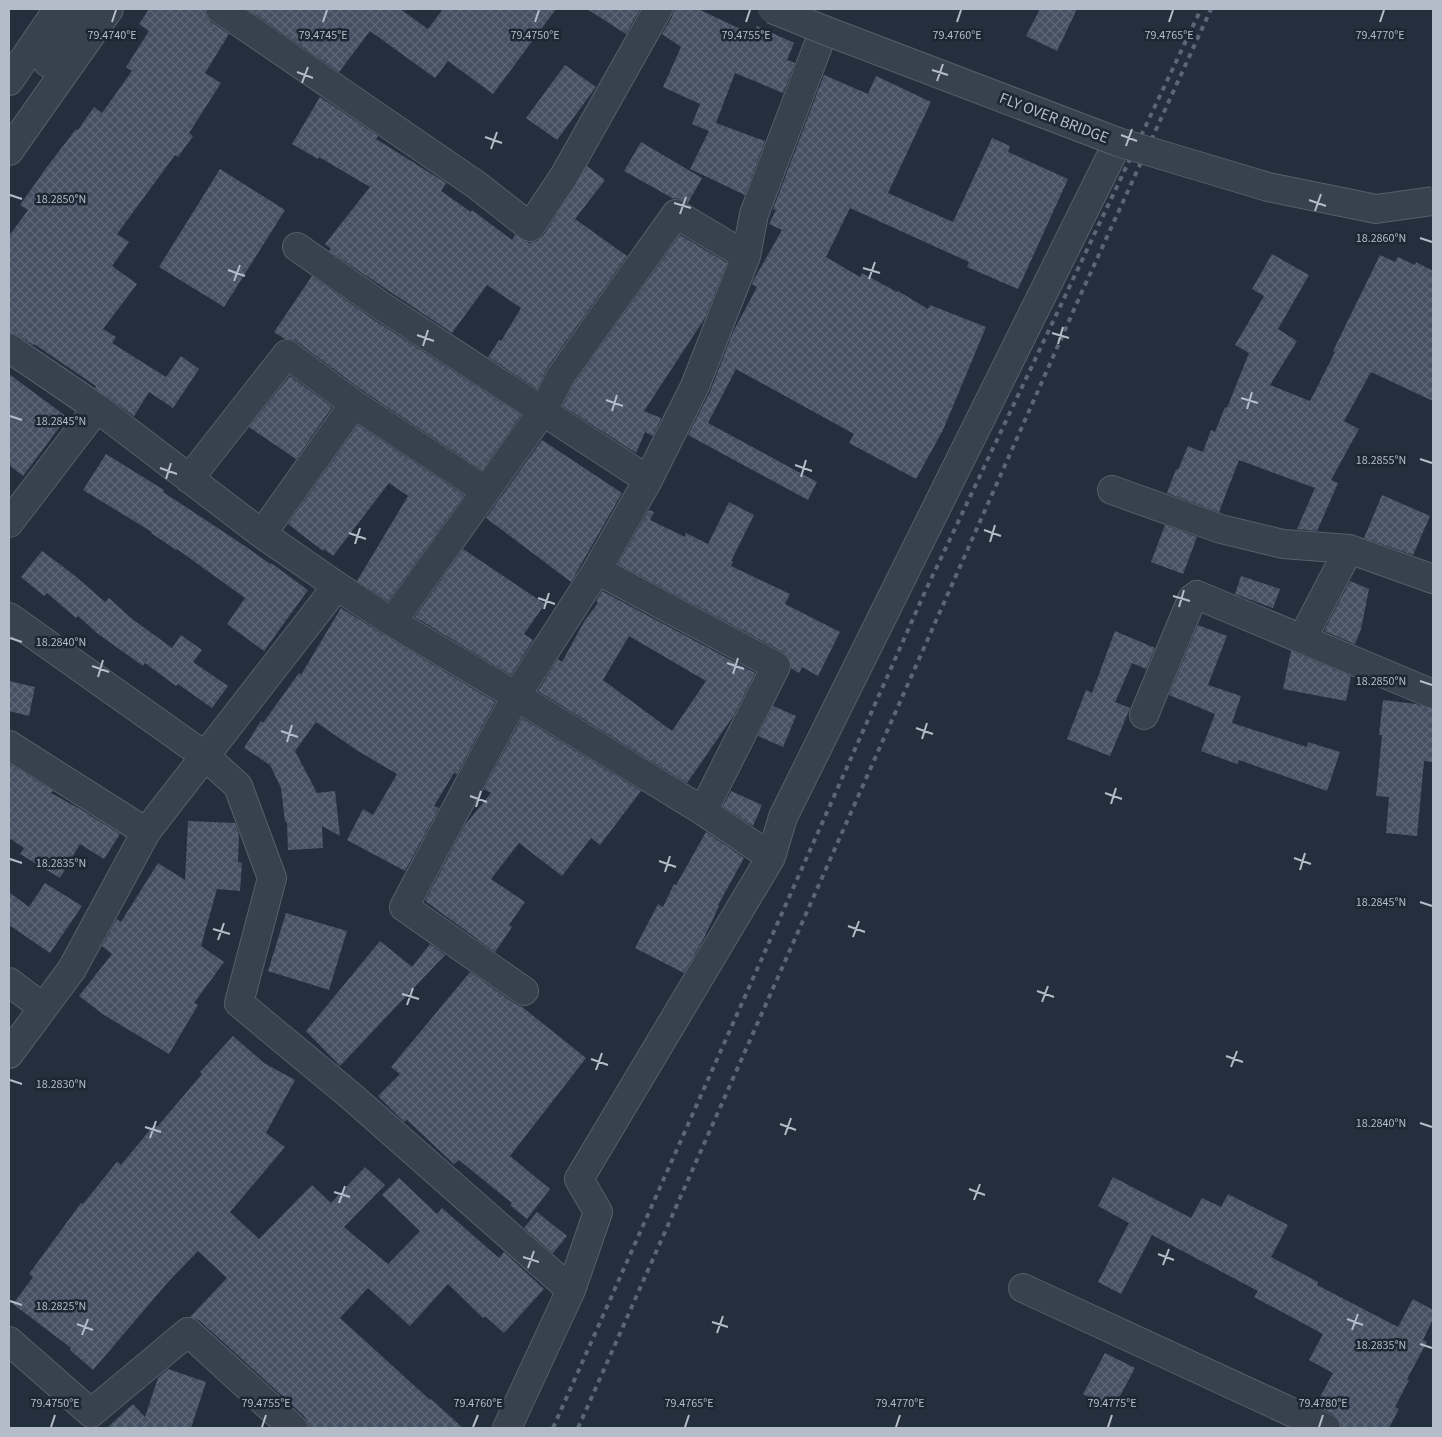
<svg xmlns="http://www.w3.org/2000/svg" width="1442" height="1437" viewBox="0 0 1442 1437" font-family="'Source Sans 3',sans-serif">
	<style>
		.building { fill: url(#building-cross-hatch); fill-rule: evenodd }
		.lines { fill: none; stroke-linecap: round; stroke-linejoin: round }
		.minor-casing { stroke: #565f6c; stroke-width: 30 }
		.minor { stroke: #38414e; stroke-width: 28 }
		.rail { stroke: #5a6575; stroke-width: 4; stroke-dasharray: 5 5; stroke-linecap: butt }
		.minor-bridge-casing { stroke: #565f6c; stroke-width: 30; stroke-linecap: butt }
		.minor-bridge { stroke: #38414e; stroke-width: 28 }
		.ticks { fill: none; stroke: #b4bcc9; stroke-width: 2 }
		.labels { text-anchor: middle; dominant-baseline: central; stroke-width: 5; stroke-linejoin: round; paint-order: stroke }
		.street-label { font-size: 16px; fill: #b4bcc9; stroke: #1d2633 }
		.ticks-label { font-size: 12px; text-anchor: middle; fill: #b4bcc9; stroke: #1d2633; stroke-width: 5; stroke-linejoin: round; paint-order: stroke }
	</style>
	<defs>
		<pattern id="building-cross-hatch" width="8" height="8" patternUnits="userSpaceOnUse" patternTransform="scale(1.25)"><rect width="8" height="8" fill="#455162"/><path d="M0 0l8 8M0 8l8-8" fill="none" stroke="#5d6877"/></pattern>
	</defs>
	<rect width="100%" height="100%" fill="#242f3e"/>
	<path class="building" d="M149 9H205L206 16 211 22 229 34 205 73 221 83 189 133 193 136 178 157 175 155 117 234 129 242 112 266 137 284 103 329 116 337 112 343 166 377 181 356 199 369 173 408 149 392 134 416 95 388 96 386 34 344 33 345 17 335 9 333V236L28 210 20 205 47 167 76 129 78 130 94 107 102 113 132 71 126 67 149 31 139 24Z
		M247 9H400L428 29 443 9H556L493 94 448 61 435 78 370 31 339 72Z
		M587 9H640L626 34Z
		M674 9H698L753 35 757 26 794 43 787 60 795 63 783 93 735 73 716 123 765 141 745 195 690 169 709 131 692 124 700 104 663 87 681 47 662 34 672 17Z
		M1040 9H1077L1057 51 1026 36Z
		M565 65 596 87 557 140 526 118Z
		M824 75 868 94 876 76 931 102 888 193 953 222 992 138 1010 146 1008 152 1068 179 1018 289 967 267 969 262 850 208 826 257 860 277 862 273 897 292 898 291 928 309 930 305 986 327 943 430 916 479 849 443 854 434 736 369 708 423 817 482 808 500 688 435 710 392 733 332 757 287 752 284 753 281 782 230 769 224 776 210 773 209Z
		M320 97 378 136 376 139 446 183 441 191 471 212 472 210 512 240 515 235 529 243 537 241 543 236 587 166 605 180 575 219 627 256 547 368 537 389 488 357 499 340 501 341 521 308 487 285 452 333 329 251 331 249 325 244 370 187 319 157 318 159 292 144Z
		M641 142 702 178 688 203 677 198 674 199 624 171Z
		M220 169 285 210 224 307 159 267Z
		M680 235 727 263 705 318 644 411 661 418 653 436 645 432 636 453 563 406 573 385Z
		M1272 254 1309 275 1278 329 1297 341 1270 385 1310 401 1335 352 1333 351 1380 255 1395 262 1398 257 1415 265 1416 262 1433 271V401L1371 372 1344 421 1359 429 1331 480 1338 483 1317 531 1297 529 1315 488 1239 460 1219 512 1167 493 1176 469 1178 470 1188 446 1203 452 1211 430 1215 432 1225 407 1227 408 1249 353 1235 345 1264 296 1252 289Z
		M312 276 371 318 521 415 482 470 363 391 296 341 289 339H285L274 332Z
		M9 374 67 417 23 476 9 465Z
		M290 376 332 407 296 459 249 427Z
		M358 425 464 495 388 601 357 581 408 496 389 483 333 556 324 549 323 551 288 524Z
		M542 440 622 493 571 582 486 518Z
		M106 454 164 490 163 492 245 546 270 564 271 563 308 590 264 651 227 624 245 598 177 549 176 550 151 533 152 532 83 490Z
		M1382 495 1430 516 1413 555 1364 538Z
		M729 502 754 515 731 561 733 562 731 566 790 594 785 604 840 632 818 676 802 667 799 673 791 668 789 658 783 652 618 564 649 510 654 512 650 520 685 537 686 533 708 544Z
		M1165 525 1197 537 1183 574 1151 562Z
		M463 549 545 604 524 634 533 640 511 675 415 617Z
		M42 551 74 575 105 602 109 598 131 618 172 648 181 635 202 650 193 662 228 686 212 708 178 684 176 686 145 663 143 666 98 634 78 616 76 618 47 593 44 596 21 577Z
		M1241 576 1280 589 1273 608 1235 594Z
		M1350 581 1369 589 1361 629 1355 644 1324 631Z
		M602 591 755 673 734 715 687 783 538 691 558 659 562 662 585 620 598 603 596 601ZM629 636 706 681 672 731 603 680Z
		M341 608 384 635 495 702 457 774 454 773 434 806 439 808 405 871 347 840 363 809 373 815 397 774 358 751 316 722 295 751 317 793 335 791 340 836 322 826 323 848 288 850 287 822H285L281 788 270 765 244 748 261 721 263 723 299 673 301 675Z
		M1198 625 1227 636 1208 685 1241 696 1232 723 1307 747 1308 742 1340 752 1327 791 1239 760 1237 764 1201 751 1215 714 1169 695Z
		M1115 631 1155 648 1146 669 1132 663 1115 702 1130 708 1110 756 1067 739 1086 690 1092 693Z
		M1291 651 1351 676 1346 701 1283 689Z
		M9 681 35 687 29 716 9 711Z
		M1383 700 1416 704 1433 709V762L1424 761 1417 836 1386 833 1389 797 1376 796 1382 735H1379Z
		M773 706 796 716 783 747 758 736Z
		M522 718 641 791 600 845 591 838 562 876 519 843 491 879 525 902 509 925 512 927 495 952 425 901 465 825 491 793 484 789Z
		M9 763 53 791 51 793 80 809 120 834 104 859 80 844 60 878 20 854 24 848 9 838Z
		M731 791 762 805 753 826 723 806Z
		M188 821 235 823 239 834 238 862 242 863 240 891 217 889 201 946 224 962 194 1003 198 1005 169 1054 104 1015 79 996 112 954 102 946 115 922 117 919 121 922 158 863 185 880Z
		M706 832 744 858 718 905 719 906 703 940 684 973 635 948 658 904 663 907 674 884 676 885Z
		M45 883 82 906 50 953 9 925V892L29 907Z
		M286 913 347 931 329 990 268 971Z
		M380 941 412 967 430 944 445 955 340 1066 306 1031Z
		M470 972 515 1004 521 1006 586 1058 510 1156 550 1189 527 1219 510 1205 512 1203 459 1160 454 1164 407 1120 404 1122 378 1096 400 1074 391 1067Z
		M233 1036 264 1063 295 1080 266 1133 285 1147 230 1212 259 1239 312 1185 331 1203 365 1167 385 1185 344 1227 388 1264 420 1231 382 1195 399 1178 437 1214 442 1208 499 1258 504 1252 544 1289 504 1333 485 1316 483 1318 448 1284 410 1326 368 1288 340 1318 430 1400 431 1399 463 1428H308V1423L304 1416 199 1320 190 1317 227 1278 198 1251 168 1282 93 1370 70 1350 71 1348 13 1304 33 1277 29 1274 81 1203 83 1204 116 1163 118 1162 121 1165 154 1125 157 1127 202 1074 200 1072Z
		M1113 1177 1191 1218 1202 1198 1221 1207 1228 1194 1288 1225 1271 1257 1318 1282 1317 1285 1398 1327 1413 1299 1433 1310V1319L1423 1340 1427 1342 1407 1379 1409 1380 1395 1407 1399 1409 1389 1428H1341L1338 1419 1333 1414 1315 1406 1333 1373 1309 1360 1323 1334 1254 1297 1258 1291 1152 1235 1121 1294 1098 1282 1129 1223 1098 1206Z
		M537 1212 567 1236 553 1253 524 1228Z
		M1105 1353 1135 1368 1113 1409 1083 1394Z
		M168 1369 206 1382 191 1428H107L133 1404 145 1417 158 1378Z"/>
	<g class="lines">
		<g class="minor-casing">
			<path id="minor" d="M220 9 478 186 530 227 564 176 658 9
				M48 63 85 9
				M9 81 58 9
				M9 151 109 9
				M297 247 380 305 648 480
				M9 348 97 408 262 534 337 586 392 622 516 696 404 907 524 991
				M189 479 287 354 354 404 486 491
				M1112 490 1221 529 1283 544 1349 549 1433 579
				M9 523 97 408
				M262 534 354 404
				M597 570 776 666 703 811
				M9 617 205 756 238 786 272 878 239 1003 351 1096 571 1290
				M392 622 543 411 560 377 676 214 746 256
				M1302 639 1349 549
				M1144 715 1192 599 1197 595 1433 694
				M9 745 146 832
				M771 857 703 811 516 696 597 570 648 480 695 386 746 256 754 214 824 30
				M9 982 42 1007
				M9 1054 72 969 146 832 337 586
				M1023 1288 1326 1428
				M9 1341 91 1413 188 1332 293 1428
				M507 1428 571 1290 598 1212 579 1179 771 857 783 817 1118 142"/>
		</g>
		<use href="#minor" class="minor"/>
		<path class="rail" d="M553 1428 924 594 1201 9
			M578 1428 1080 296 1211 9"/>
		<g class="minor-bridge-casing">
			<path id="minor-bridge" d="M772 9 824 30 1118 142 1268 187 1376 209 1433 201"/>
		</g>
		<use href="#minor-bridge" class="minor-bridge"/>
	</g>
	<path class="ticks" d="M112 22 116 10M323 22 327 10M535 22 539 10M746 22 750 10M957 22 961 10M1169 22 1173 10M1380 22 1384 10M932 70 948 75M297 72 313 78M937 81 943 64M302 83 308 67M1121 135 1137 141M485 137 502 143M1126 146 1132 129M491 149 497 132M10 195 22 199M1309 200 1326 206M674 203 691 208M1315 211 1321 194M680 214 686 197M1420 238 1432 242M863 268 880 273M228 270 245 276M869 279 875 262M234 281 240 265M1052 333 1069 338M417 335 434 341M1058 344 1063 327M423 346 428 330M1241 398 1258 403M606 400 623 406M1247 409 1252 392M612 411 617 395M10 416 22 420M1420 459 1432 463M795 465 812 471M160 468 177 474M801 477 806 460M166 479 171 463M984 530 1001 536M349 533 366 539M990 542 995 525M355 544 360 528M1173 596 1190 601M538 598 555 604M1179 607 1184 590M544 609 549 593M10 638 22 642M727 663 744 669M92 666 109 672M733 674 738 658M98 677 103 660M1420 681 1432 685M916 728 933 734M281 731 298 737M922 739 927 723M287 742 292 725M1105 793 1122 799M470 796 487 802M1111 804 1116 788M476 807 481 791M1294 858 1311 864M10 859 22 863M659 861 676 867M1300 870 1305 853M665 872 670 856M1420 902 1432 906M848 926 865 932M213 929 230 934M853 937 859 921M218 940 224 923M1037 991 1054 997M402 994 419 999M1042 1002 1048 986M407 1005 413 988M1226 1056 1243 1062M591 1059 608 1065M1231 1067 1237 1051M596 1070 602 1053M10 1080 22 1084M1420 1123 1432 1127M780 1124 796 1130M145 1127 161 1132M785 1135 791 1118M150 1138 156 1121M969 1189 985 1195M334 1192 350 1197M974 1200 980 1184M339 1203 345 1186M1158 1254 1174 1260M523 1257 539 1262M1163 1265 1169 1249M528 1268 534 1251M10 1301 22 1305M1347 1319 1363 1325M712 1322 728 1327M77 1324 93 1330M1352 1330 1358 1314M717 1333 723 1316M82 1335 88 1319M1420 1344 1432 1348M51 1427 55 1415M262 1427 266 1415M473 1427 478 1415M685 1427 689 1415M896 1427 900 1415M1108 1427 1112 1415M1319 1427 1323 1415"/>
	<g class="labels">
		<g class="street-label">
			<text transform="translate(1054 118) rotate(21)">FLY OVER BRIDGE</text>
		</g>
	</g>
	<g class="ticks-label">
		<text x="112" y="39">79.4740°E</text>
		<text x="323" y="39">79.4745°E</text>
		<text x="535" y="39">79.4750°E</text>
		<text x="746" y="39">79.4755°E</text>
		<text x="957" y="39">79.4760°E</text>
		<text x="1169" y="39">79.4765°E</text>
		<text x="1380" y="39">79.4770°E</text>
		<text x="61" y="203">18.2850°N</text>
		<text x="1381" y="242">18.2860°N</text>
		<text x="61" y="425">18.2845°N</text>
		<text x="1381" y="464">18.2855°N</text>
		<text x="61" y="646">18.2840°N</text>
		<text x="1381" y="685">18.2850°N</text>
		<text x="61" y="867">18.2835°N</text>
		<text x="1381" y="906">18.2845°N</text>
		<text x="61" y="1088">18.2830°N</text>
		<text x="1381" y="1127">18.2840°N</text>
		<text x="61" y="1310">18.2825°N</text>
		<text x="1381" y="1349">18.2835°N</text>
		<text x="55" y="1407">79.4750°E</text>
		<text x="266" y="1407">79.4755°E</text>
		<text x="478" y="1407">79.4760°E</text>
		<text x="689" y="1407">79.4765°E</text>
		<text x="900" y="1407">79.4770°E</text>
		<text x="1112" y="1407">79.4775°E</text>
		<text x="1323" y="1407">79.4780°E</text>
	</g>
	<rect width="1442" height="1437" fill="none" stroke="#b4bcc9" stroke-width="20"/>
</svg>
